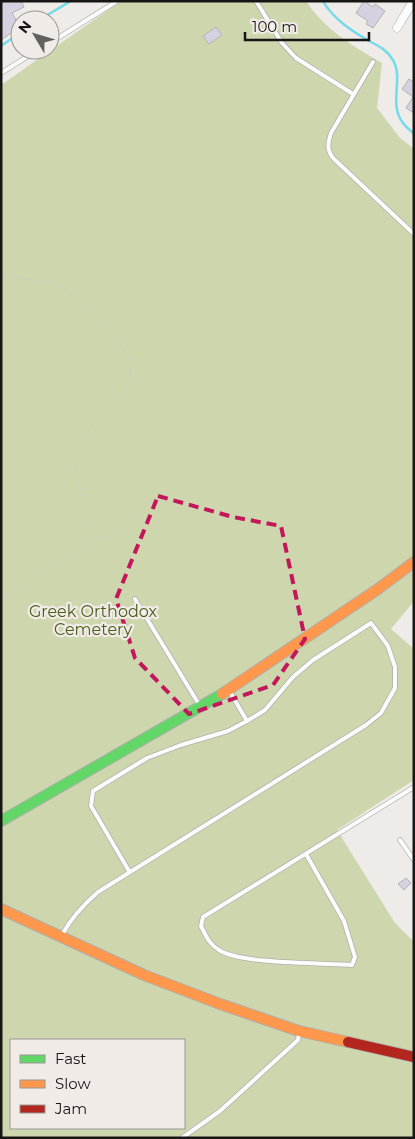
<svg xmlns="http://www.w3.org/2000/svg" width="415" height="1139" viewBox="0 0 415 1139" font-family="Montserrat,sans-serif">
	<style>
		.green { fill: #ced6ae; fill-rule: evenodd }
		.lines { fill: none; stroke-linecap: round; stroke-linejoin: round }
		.stream { stroke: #74dbeb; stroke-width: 2.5 }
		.building { fill: #d6d1e1; stroke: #b3b2b1 }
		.lane-casing { stroke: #b0aeac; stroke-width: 5.5 }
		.street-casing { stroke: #b0aeac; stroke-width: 9 }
		.fast-casing { stroke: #b0aeac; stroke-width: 12 }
		.slow-casing { stroke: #b0aeac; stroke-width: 12 }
		.jam-casing { stroke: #b0aeac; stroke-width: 12 }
		.path { stroke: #cdcccb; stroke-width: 1; stroke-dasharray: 2.5 2.5; stroke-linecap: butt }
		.lane { stroke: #fcfcfc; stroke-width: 4 }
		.street { stroke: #fcfcfc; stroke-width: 8 }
		.fast { stroke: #63d668; stroke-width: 10 }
		.slow { stroke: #ff974d; stroke-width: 10 }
		.jam { stroke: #b3261e; stroke-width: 10 }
		.marked { fill: none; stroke: #c2185b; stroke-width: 4; stroke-dasharray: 10 6; stroke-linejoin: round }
		.labels { text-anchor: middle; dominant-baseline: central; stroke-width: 4.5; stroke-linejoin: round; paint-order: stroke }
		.park-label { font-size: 16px; fill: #4f5c18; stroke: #f0ebe7 }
	</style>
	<rect width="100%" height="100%" fill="#eeebe9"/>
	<path class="green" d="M121 1H306C325 30 353 46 382 63L377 108 400 138 414 149V601L391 629 414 649V780L337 830 395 923 414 942V1138H1V85ZM11 1040H184V1128H11Z"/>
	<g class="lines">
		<path class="stream" d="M323 1C333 19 352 31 369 41 379 46 387 50 393 60 404 79 388 104 403 123 406 127 410 130 414 134
			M39 20 71 1
			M1 46 20 33"/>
	</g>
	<path class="building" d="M4 1H21L24 7 12 13 20 27 1 40V3Z
		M364 1 373 7 375 4 385 11 373 28 366 24 368 21 356 13Z
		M216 27 222 35 209 44 203 36Z
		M409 79 414 82V113L406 108 413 97 402 89Z
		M406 878 411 883 404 890 398 884Z"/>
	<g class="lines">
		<g class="lane-casing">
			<path id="lane" d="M256 1 282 43 296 58 353 94
				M50 43 117 1
				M373 62 331 133C328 143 326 150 334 159L414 234
				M1 73 38 50
				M135 599 200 706
				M230 692 247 721
				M400 840 414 860
				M306 854 344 921 355 957 352 965C324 963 239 964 219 950 209 944 206 936 201 926L203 917 414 787
				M62 935C71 918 83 905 98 892L366 725 381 713 395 688V667L388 646 371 623 313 660 293 677 265 710 247 721 228 731 181 745 147 758 93 791 91 806 129 871
				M182 1138 220 1111 298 1040 299 1033"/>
		</g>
		<g class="street-casing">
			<path id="street" d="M397 28 413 1"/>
		</g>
		<g class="fast-casing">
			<path id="fast" d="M1 821 222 694"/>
		</g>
		<g class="slow-casing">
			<path id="slow" d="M222 694 378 589 414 562
				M1 909 144 975 220 1004 299 1031 348 1042"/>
		</g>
		<g class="jam-casing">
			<path id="jam" d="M348 1042 414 1057"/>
		</g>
		<path class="path" d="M1 276C20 278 43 280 60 287 80 296 117 335 126 354 131 363 132 374 129 383 125 393 116 399 109 406 94 421 77 442 75 463 73 484 100 528 95 538 91 548 76 551 67 556 44 567 22 584 1 600
			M96 538C115 540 129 533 138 517 141 511 144 504 150 501 159 497 174 504 184 506"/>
		<use href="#lane" class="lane"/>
		<use href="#street" class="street"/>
		<use href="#fast" class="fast"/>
		<use href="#slow" class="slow"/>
		<use href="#jam" class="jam"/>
	</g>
	<path class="marked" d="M158 496 233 517 281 526 305 639 273 685 189 714 135 658 116 599Z"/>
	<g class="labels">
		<g class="park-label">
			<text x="93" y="611">Greek Orthodox<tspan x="93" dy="18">Cemetery</tspan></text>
		</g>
	</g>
	<rect width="415" height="1139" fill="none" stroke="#181615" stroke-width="5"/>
	<rect x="10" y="1039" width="175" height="90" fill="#f0ebe7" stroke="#9a9693"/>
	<rect x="20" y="1055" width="25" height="8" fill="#63d668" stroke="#9a9693"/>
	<text x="55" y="1064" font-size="15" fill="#181615">Fast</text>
	<rect x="20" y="1080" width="25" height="8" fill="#ff974d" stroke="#9a9693"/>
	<text x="55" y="1089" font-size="15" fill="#181615">Slow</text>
	<rect x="20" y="1105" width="25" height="8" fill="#b3261e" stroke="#9a9693"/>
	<text x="55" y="1114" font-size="15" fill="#181615">Jam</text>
	<g transform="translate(35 35) rotate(308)"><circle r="24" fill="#f0ebe7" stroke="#9a9693"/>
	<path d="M0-4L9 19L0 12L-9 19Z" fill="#63615f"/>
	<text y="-8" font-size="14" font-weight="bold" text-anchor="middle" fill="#181615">N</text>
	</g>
	<path d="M245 32v8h124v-8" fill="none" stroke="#181615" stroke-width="2.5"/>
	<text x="252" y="32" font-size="15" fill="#181615" stroke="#f0ebe7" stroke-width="4" paint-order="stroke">100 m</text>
</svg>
